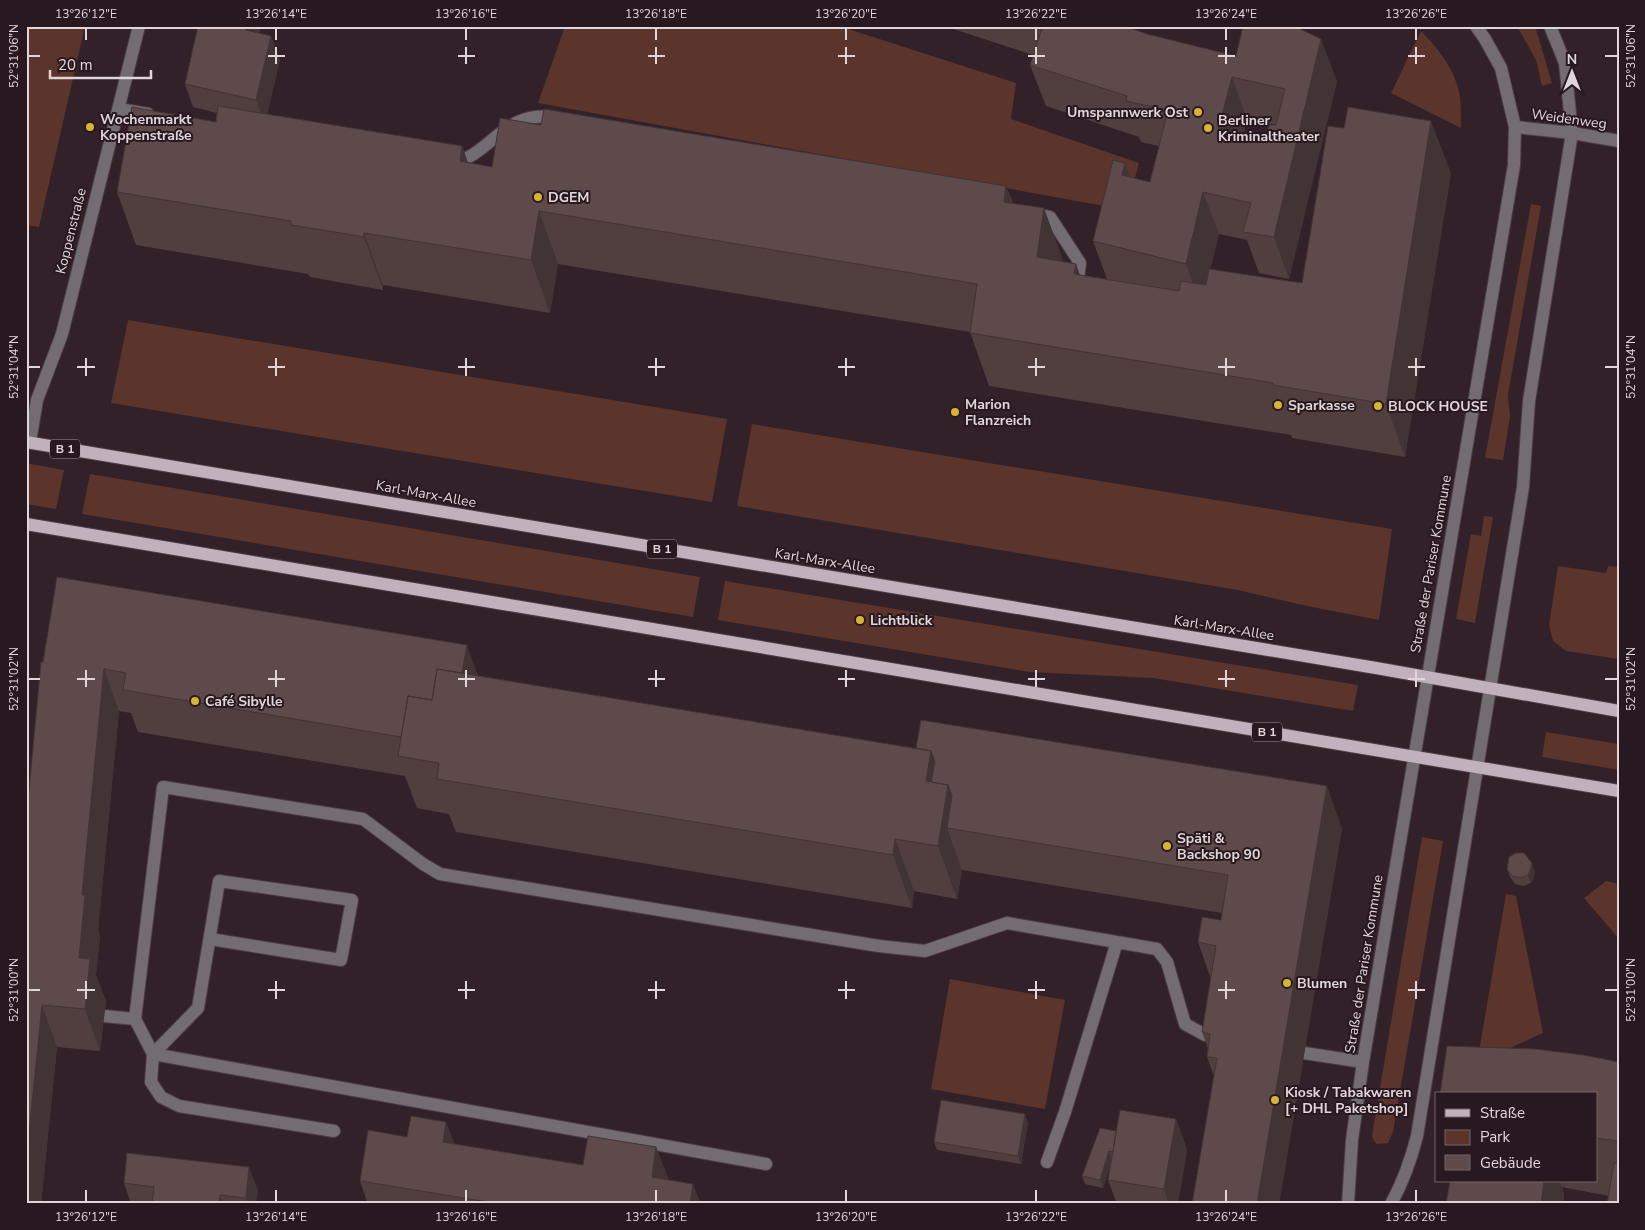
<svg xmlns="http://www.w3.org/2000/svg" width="1645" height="1230" viewBox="0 0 1645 1230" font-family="'Nunito Sans',sans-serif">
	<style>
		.green { fill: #5b342c }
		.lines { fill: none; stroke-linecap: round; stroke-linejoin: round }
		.minor-casing { stroke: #4e3e44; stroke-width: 14 }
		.major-casing { stroke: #4e3e44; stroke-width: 14 }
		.minor { stroke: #736c72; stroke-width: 12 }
		.major { stroke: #c0b1bd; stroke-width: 12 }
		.wall { fill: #513f40; fill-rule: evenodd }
		.shaded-wall { fill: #423334 }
		.building { fill: #5e494b; stroke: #423334; fill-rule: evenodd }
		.ticks { fill: none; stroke: #e0d5d9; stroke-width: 2 }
		.poi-dot { fill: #d6b534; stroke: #28181f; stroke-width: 2 }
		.labels { text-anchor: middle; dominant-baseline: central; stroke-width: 4; stroke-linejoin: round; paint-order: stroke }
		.shield { fill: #28181f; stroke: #a99ca1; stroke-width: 1 }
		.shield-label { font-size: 12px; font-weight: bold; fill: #e0d5d9 }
		.poi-label { font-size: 14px; font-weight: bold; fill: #e0d5d9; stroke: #28181f; text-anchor: start }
		.street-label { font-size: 14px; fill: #e0d5d9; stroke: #28181f }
		.neatline { fill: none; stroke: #e0d5d9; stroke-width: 2 }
		.ticks-label { font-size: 12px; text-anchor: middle; fill: #e0d5d9 }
	</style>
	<rect width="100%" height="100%" fill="#322128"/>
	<path class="green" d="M26 26H85L39 227 26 225Z
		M565 26H839L1016 83 1011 119 1139 163 1126 210 538 103Z
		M1517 26H1535L1552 83 1542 86 1536 60Z
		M1421 31C1439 49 1456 71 1460 97 1461 107 1461 118 1461 128L1391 93Z
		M1531 204 1541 206 1508 395 1510 417 1503 460 1485 458Z
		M128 320 727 419 712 502 111 403Z
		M752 424 1392 529 1379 620 1307 606 1238 590 737 506Z
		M26 463 64 470 56 509 26 504Z
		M90 474 700 577 693 617 82 514Z
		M1484 516 1493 517 1475 623 1456 619 1471 534 1481 536Z
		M1558 566 1606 573 1608 566 1619 567V659L1566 651 1553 641 1549 625Z
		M725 581 1358 685 1353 711 1153 678 1030 672 718 620Z
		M1546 732 1619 744V770L1542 757Z
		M1422 837 1443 841 1393 1132 1388 1143 1377 1144 1374 1141 1372 1136Z
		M1606 881 1619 884V939L1584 898Z
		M1506 894 1516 896 1543 1033 1477 1063Z
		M950 979 1065 1000 1045 1109 931 1089Z"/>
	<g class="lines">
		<g class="minor-casing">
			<path id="minor" d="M119 109 148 114
				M1515 127 1572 133 1619 141
				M451 164C495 153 503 108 559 118
				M1031 213 1050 217 1080 263 1077 288
				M30 442 37 400 62 334 139 26
				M104 1016 135 1019
				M1304 1053 1363 1062
				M153 1054 766 1164
				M153 1054 198 1008 219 881 352 900 341 960 210 939
				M334 1131 179 1106 161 1097 151 1082 153 1054 135 1019 163 787 363 819 423 864 440 874 879 946 925 951 1007 923 1157 949 1167 962 1185 1024 1205 1035 1219 1038
				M1047 1162 1065 1112 1117 942
				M1348 1204 1352 1140 1363 1062 1514 165 1515 127 1501 68 1485 39 1476 26
				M1391 1204C1403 1182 1411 1160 1417 1136L1523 487 1529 401 1572 133 1565 63 1550 26"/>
		</g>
		<g class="major-casing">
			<path id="major" d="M26 442 1376 668 1619 711
				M26 524 1619 791"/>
		</g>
		<use href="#minor" class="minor"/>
		<use href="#major" class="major"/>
	</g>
	<path class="wall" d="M198 26H261L259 33 271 36 280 60 267 114 462 146 468 163 492 167 541 125 1006 186 1013 203 1063 260V262L1080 275 1107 279 1093 241 1125 163 1130 177 1150 182 1159 146 1141 142 1139 137 1046 106 1030 65 1033 55 944 26H1124L1147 34 1337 81 1289 279 1259 273 1247 240 1219 234 1210 269 1302 283 1451 173 1405 457 1292 438 1291 435 989 386 970 332 558 264 550 313 383 285V290L366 287 310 277 308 274 136 245 117 192 216 122 217 113 193 107 185 84ZM1247 119 1276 125 1264 143 1243 138Z
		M43 662 478 676 1342 828 1279 1204H1192L1214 1076 1207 1057 1208 1049 1202 1032 1211 979 1198 942 1221 920 1222 913 962 870 957 899 914 891 912 908 456 832 449 814 417 808 405 776 138 732 131 713 119 711 98 930 100 936 96 975 106 1001 100 1051 57 1047 41 1204H26Z
		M1507 869 1535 872 1533 880 1531 883 1523 886 1515 884 1510 877Z
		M1619 1062V1204L1609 1196 1562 1187 1564 1195 1563 1204H1446L1450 1181H1596V1094Z
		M1176 1119 1187 1150 1178 1204H1117L1108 1180 1111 1163 1103 1188 1085 1184 1082 1176 1116 1131Z
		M1028 1122 1021 1164 937 1150 934 1142Z
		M455 1144 583 1165 656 1147 668 1178 667 1180 690 1204H368L360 1181Z
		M249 1167 258 1191 256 1204H131L124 1183Z"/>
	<path class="shaded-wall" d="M247 26H261L254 54 246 30Z
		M271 36 280 60 265 124 256 100Z
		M1321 39 1337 81 1289 279 1274 237Z
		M1232 77 1247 119 1234 173 1218 131Z
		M1431 121 1451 173 1405 457 1386 404Z
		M462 146 481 199 460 161Z
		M1125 163 1140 204 1122 175Z
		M1006 186 1025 238 1004 202Z
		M1203 192 1219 234 1201 305 1186 264Z
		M1044 208 1063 260 1056 310 1037 257Z
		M539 211 558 264 550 313 531 260Z
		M364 233 383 285V290L364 237Z
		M1076 264 1095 317 1074 274Z
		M467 645 482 687 460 683Z
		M104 669 119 711 98 930 100 936 96 975 106 1001 100 1051 85 1009 79 958 82 895Z
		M931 751 948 785 965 831 947 828 962 870 957 899 938 846 926 781Z
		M1327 786 1342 828 1279 1204H1257Z
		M895 839 914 891 912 908 893 855Z
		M1532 863 1535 872 1533 880 1531 883 1528 875Z
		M42 1005 57 1047 41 1204H26V1163Z
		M1025 1114 1028 1122 1021 1164 1018 1156Z
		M1176 1119 1187 1150 1178 1204H1169L1164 1189Z
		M446 1122 458 1152 443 1142Z
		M656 1147 668 1178 663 1204 652 1177Z
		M1109 1151 1112 1159 1103 1188 1100 1180Z
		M249 1167 258 1191 256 1204H248L246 1198Z
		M1544 1181H1560L1564 1195 1563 1204H1541Z
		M693 1184 701 1204H690Z
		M220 1195 223 1204H219Z"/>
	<path class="building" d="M198 26H247L246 30 271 36 256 100 185 84Z
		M1043 26H1124L1147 34 1236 56 1243 26H1294L1321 39 1274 237 1243 232 1251 203 1203 192 1186 264 1093 241 1113 160 1125 163 1122 175 1150 182 1168 110 1126 101 1127 96 1030 65ZM1232 77 1285 89 1276 125H1269L1264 143 1218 131Z
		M218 106 462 146 460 161 492 167 500 118 541 125 544 109 1006 186 1004 202 1044 208 1037 257 1076 264 1074 274 1179 291 1181 281 1206 285 1209 269 1302 283 1328 126 1344 128 1348 107 1431 121 1386 404 1273 385V383L970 333 977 284 539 211 531 260 364 233V237L347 234 291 225V221L117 192 132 107 216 122Z
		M57 577 467 645 462 673 437 669 432 700 408 696 401 737 123 690 126 673 104 669 82 895H85L79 958 90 959 85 1009 42 1005 26 1163V822L41 662H43Z
		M437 669 931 751 926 781 948 785 938 846 895 839 893 855 437 779 439 763 398 756 408 696 432 700Z
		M921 720 1327 786 1257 1204H1192L1217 1058 1207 1057 1210 1034 1202 1032 1216 946 1198 942 1202 917 1221 920 1228 875 947 828 952 796 948 785 931 782 935 762 931 751 916 748Z
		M1516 853H1524L1532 863 1530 871 1528 875 1520 878 1512 876 1507 869 1509 857Z
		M1447 1046 1536 1049 1583 1055 1619 1062V1141L1596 1138V1094H1440Z
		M941 1100 1025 1114 1018 1156 934 1142Z
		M1120 1110 1176 1119 1164 1189 1108 1180Z
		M411 1116 446 1122 443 1142 583 1165 588 1136 656 1147 652 1177 693 1184 690 1204H500L360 1181 368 1130 407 1137Z
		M1100 1128 1116 1131 1113 1152 1109 1151 1100 1180 1082 1176Z
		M127 1153 249 1167 246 1198 220 1195 219 1204H152L154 1187 124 1183Z
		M1614 1163 1619 1164V1204H1607Z
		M1450 1181H1544L1541 1204H1446Z
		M1047 1202 1059 1204H1046Z"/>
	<path class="ticks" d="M86 28V40M276 28V40M466 28V40M656 28V40M846 28V40M1036 28V40M1226 28V40M1416 28V40M276 47V64M466 47V64M656 47V64M846 47V64M1036 47V64M1226 47V64M1416 47V64M28 56H40M268 56H285M458 56H475M648 56H665M838 56H855M1028 56H1045M1218 56H1235M1408 56H1425M1605 56H1618M86 358V376M276 358V376M466 358V376M656 358V376M846 358V376M1036 358V376M1226 358V376M1416 358V376M28 367H40M77 367H95M268 367H285M458 367H475M648 367H665M838 367H855M1028 367H1045M1218 367H1235M1408 367H1425M1605 367H1618M86 670V687M276 670V687M466 670V687M656 670V687M846 670V687M1036 670V687M1226 670V687M1416 670V687M28 679H40M77 679H95M268 679H285M458 679H475M648 679H665M838 679H855M1028 679H1045M1218 679H1235M1408 679H1425M1605 679H1618M86 981V999M276 981V999M466 981V999M656 981V999M846 981V999M1036 981V999M1226 981V999M1416 981V999M28 990H40M77 990H95M268 990H285M458 990H475M648 990H665M838 990H855M1028 990H1045M1218 990H1235M1408 990H1425M1605 990H1618M86 1190V1202M276 1190V1202M466 1190V1202M656 1190V1202M846 1190V1202M1036 1190V1202M1226 1190V1202M1416 1190V1202"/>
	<g class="poi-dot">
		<circle cx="1198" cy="112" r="5"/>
		<circle cx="90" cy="127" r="5"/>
		<circle cx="1208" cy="128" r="5"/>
		<circle cx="538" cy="197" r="5"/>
		<circle cx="1278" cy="405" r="5"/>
		<circle cx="1378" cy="406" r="5"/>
		<circle cx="955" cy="412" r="5"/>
		<circle cx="860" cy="620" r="5"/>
		<circle cx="195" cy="701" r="5"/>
		<circle cx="1167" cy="846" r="5"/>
		<circle cx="1287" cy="983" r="5"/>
		<circle cx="1275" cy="1100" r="5"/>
	</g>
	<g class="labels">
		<g class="shield">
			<rect x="50" y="439.5" width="30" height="19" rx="4"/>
			<rect x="647" y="539.5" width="30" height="19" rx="4"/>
			<rect x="1252" y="722.5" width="30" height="19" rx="4"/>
		</g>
		<g class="shield-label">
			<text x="65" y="449">B 1</text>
			<text x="662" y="549">B 1</text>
			<text x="1267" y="732">B 1</text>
		</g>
		<g class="poi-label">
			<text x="1188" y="112" text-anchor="end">Umspannwerk Ost</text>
			<text x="100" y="119">Wochenmarkt<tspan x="100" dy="16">Koppenstraße</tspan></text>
			<text x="1218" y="120">Berliner<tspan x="1218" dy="16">Kriminaltheater</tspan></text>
			<text x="548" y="197">DGEM</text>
			<text x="965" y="404">Marion<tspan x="965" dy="16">Flanzreich</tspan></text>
			<text x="1288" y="405">Sparkasse</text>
			<text x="1388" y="406">BLOCK HOUSE</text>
			<text x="870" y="620">Lichtblick</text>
			<text x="205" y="701">Café Sibylle</text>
			<text x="1177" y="838">Späti &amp;<tspan x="1177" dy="16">Backshop 90</tspan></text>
			<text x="1297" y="983">Blumen</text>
			<text x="1285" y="1092">Kiosk / Tabakwaren<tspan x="1285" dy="16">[+ DHL Paketshop]</tspan></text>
		</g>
		<g class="street-label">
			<text transform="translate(1569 119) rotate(8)">Weidenweg</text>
			<text transform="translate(71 231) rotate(-76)">Koppenstraße</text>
			<text transform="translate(426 494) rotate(10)">Karl-Marx-Allee</text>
			<text transform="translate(825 561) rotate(9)">Karl-Marx-Allee</text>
			<text transform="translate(1431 564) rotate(-80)">Straße der Pariser Kommune</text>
			<text transform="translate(1224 628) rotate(9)">Karl-Marx-Allee</text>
			<text transform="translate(1364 964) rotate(-81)">Straße der Pariser Kommune</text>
		</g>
	</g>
	<rect width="1645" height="1230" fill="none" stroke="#28181f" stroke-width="55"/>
	<rect x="1435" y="1092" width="162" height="90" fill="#28181f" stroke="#726469"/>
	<rect x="1445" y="1109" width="25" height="8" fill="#c0b1bd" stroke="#726469"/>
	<text x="1480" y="1118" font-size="15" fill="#e0d5d9">Straße</text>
	<rect x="1445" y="1130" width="25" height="15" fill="#5b342c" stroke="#726469"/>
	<text x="1480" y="1142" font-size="15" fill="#e0d5d9">Park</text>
	<rect x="1445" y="1155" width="25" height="15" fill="#5e494b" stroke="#726469"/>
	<text x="1480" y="1168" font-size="15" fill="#e0d5d9">Gebäude</text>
	<g transform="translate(1572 72)" stroke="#28181f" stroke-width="4" paint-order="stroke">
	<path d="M0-4L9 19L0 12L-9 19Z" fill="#e0d5d9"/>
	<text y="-8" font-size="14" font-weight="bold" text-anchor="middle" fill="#e0d5d9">N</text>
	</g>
	<path d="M50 70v8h101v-8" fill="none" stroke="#e0d5d9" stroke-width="2.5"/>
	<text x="58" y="70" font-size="15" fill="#e0d5d9" stroke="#28181f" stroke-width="4" paint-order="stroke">20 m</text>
	<rect x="28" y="28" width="1590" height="1174" class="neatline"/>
	<g class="ticks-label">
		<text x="86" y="18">13°26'12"E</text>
		<text x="276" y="18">13°26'14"E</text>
		<text x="466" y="18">13°26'16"E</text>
		<text x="656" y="18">13°26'18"E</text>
		<text x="846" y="18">13°26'20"E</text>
		<text x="1036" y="18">13°26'22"E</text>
		<text x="1226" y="18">13°26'24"E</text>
		<text x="1416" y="18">13°26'26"E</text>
		<text transform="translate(14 56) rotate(-90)" y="4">52°31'06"N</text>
		<text transform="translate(1631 56) rotate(-90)" y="4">52°31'06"N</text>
		<text transform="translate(14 367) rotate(-90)" y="4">52°31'04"N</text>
		<text transform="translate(1631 367) rotate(-90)" y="4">52°31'04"N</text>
		<text transform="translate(14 679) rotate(-90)" y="4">52°31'02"N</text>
		<text transform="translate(1631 679) rotate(-90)" y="4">52°31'02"N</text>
		<text transform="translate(14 990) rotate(-90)" y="4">52°31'00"N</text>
		<text transform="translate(1631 990) rotate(-90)" y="4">52°31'00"N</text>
		<text x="86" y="1221">13°26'12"E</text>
		<text x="276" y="1221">13°26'14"E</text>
		<text x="466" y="1221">13°26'16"E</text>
		<text x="656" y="1221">13°26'18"E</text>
		<text x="846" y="1221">13°26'20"E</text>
		<text x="1036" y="1221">13°26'22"E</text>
		<text x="1226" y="1221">13°26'24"E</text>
		<text x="1416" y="1221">13°26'26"E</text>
	</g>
</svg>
